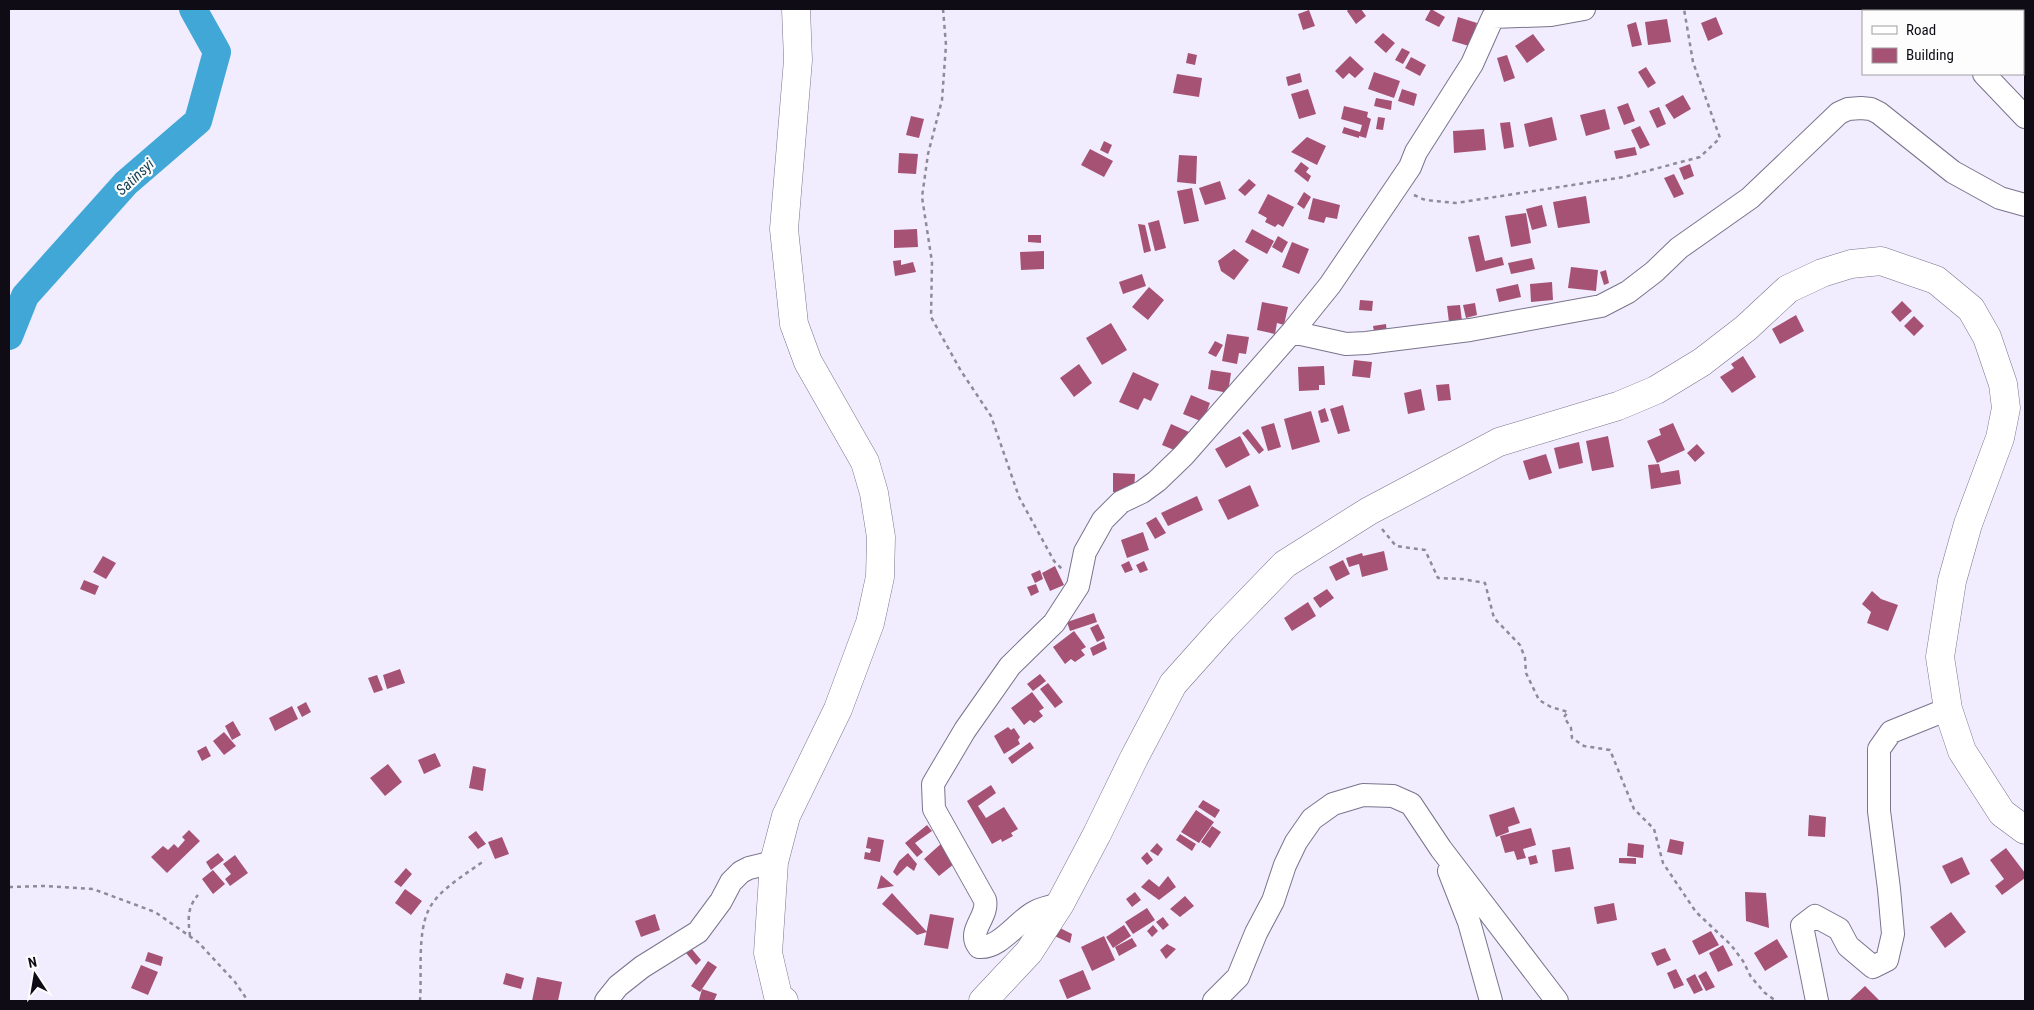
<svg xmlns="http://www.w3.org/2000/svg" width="2034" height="1010" viewBox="0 0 2034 1010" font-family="'Roboto Condensed',sans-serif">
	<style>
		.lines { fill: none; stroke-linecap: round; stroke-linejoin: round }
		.river { stroke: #40a7d7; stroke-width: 28 }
		.building { fill: #a65275 }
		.minor-casing { stroke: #7a748d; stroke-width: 24 }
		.major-casing { stroke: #7a748d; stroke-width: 29 }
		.path { stroke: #8e8a98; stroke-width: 2.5; stroke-dasharray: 4 4; stroke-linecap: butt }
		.minor { stroke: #fff; stroke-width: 22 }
		.major { stroke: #fff; stroke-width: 28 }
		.labels { text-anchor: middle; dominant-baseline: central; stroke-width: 4.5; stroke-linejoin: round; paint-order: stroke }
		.water-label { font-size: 15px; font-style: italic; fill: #164155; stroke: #fdfdfd }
	</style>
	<rect width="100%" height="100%" fill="#f1edfe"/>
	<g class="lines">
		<path class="river" d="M9 336 25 296 126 183 198 121 217 52 193 9"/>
	</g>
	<path class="building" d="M1349 9H1361L1366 16 1356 24 1347 11Z
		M1431 9 1445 17 1439 27 1425 20Z
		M1309 10 1315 26 1303 30 1298 14Z
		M1458 17 1477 23 1469 46 1452 41Z
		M1716 17 1723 34 1708 41 1701 23Z
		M1667 19 1671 42 1648 45 1645 22Z
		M1636 22 1642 45 1632 47 1627 25Z
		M1383 33 1395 43 1386 53 1374 42Z
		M1533 34 1545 50 1527 63 1515 46Z
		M1402 48 1410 52 1403 64 1395 60Z
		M1188 53 1197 55 1195 65 1186 63Z
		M1507 55 1515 78 1504 82 1497 58Z
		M1350 56 1364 69 1355 78 1349 73 1343 79 1335 71Z
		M1411 57 1426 65 1420 76 1405 68Z
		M1646 67 1656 83 1648 88 1638 72Z
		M1374 72 1400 81 1394 98 1368 89Z
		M1300 73 1302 82 1288 86 1286 77Z
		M1177 74 1202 78 1199 97 1173 93Z
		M1308 89 1316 114 1299 119 1291 94Z
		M1402 89 1417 94 1414 106 1398 101Z
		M1683 95 1691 109 1674 119 1665 105Z
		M1376 98 1392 101 1391 110 1374 106Z
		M1628 103 1635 121 1624 125 1617 107Z
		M1344 106 1368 112 1367 117 1371 119 1366 138 1359 136V138L1342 133 1344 127 1360 132 1362 125 1341 119Z
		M1659 107 1666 124 1657 128 1649 111Z
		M1605 109 1610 129 1586 136 1580 115Z
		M911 116 924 119 919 138 906 135Z
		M1378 117 1385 118 1383 130 1376 129Z
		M1552 117 1557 140 1529 147 1524 124Z
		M1510 122 1514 147 1504 149 1500 123Z
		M1640 126 1650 145 1640 149 1631 130Z
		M1484 129 1486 150 1454 153 1453 131Z
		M1307 137 1326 146 1317 165 1291 152Z
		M1104 141 1112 145 1108 154 1100 150Z
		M1635 147 1637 155 1616 159 1614 151Z
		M1090 149 1113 161 1104 177 1081 165Z
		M899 153 918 154 916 174 898 173Z
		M1179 155 1197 156 1196 184 1177 182Z
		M1301 162 1309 168 1306 172 1311 176 1308 182 1294 171Z
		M1690 164 1694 176 1684 180 1679 168Z
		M1674 174 1684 194 1674 198 1664 178Z
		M1249 179 1256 185 1245 196 1238 190Z
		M1220 181 1226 199 1205 205 1199 188Z
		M1192 188 1199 221 1184 224 1177 191Z
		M1304 192 1311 197 1304 209 1297 204Z
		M1268 194 1294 207 1283 227 1278 224 1275 227 1265 222 1267 218 1258 213Z
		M1586 196 1590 223 1558 228 1553 202Z
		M1313 198 1340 205 1337 219 1326 217 1324 223 1308 219Z
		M1542 205 1547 226 1532 230 1526 209Z
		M1526 213 1531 243 1511 247 1505 216Z
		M1159 220 1166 248 1155 251 1148 223Z
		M1138 224 1145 225 1151 251 1144 253Z
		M917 229 918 247 894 248V230Z
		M1252 229 1274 241 1267 254 1245 242Z
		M1028 235H1041V243L1028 242Z
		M1479 235 1485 261 1502 257 1504 265 1476 272 1468 237Z
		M1278 236 1288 242 1282 253 1272 247Z
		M1292 242 1309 249 1299 274 1282 267Z
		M1234 249 1249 260 1234 280 1221 271 1218 261Z
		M1044 251V269L1021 270 1020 252Z
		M1532 258 1535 269 1511 274 1508 263Z
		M901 260V265L913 262 916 272 895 276 893 261Z
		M1571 267 1598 270 1596 291 1568 288Z
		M1606 270 1609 283 1604 285 1600 272Z
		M1142 274 1146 286 1123 294 1119 282Z
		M1552 282 1553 300 1531 302 1530 284Z
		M1518 284 1521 297 1499 302 1496 289Z
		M1149 287 1164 300 1148 320 1132 307Z
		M1360 300 1373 301 1372 311 1359 310Z
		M1902 301 1912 311 1900 322 1891 312Z
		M1262 302 1288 307 1284 325 1277 323 1275 334 1257 330Z
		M1475 303 1477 315 1466 318 1463 305Z
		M1460 305 1462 321 1449 322 1447 306Z
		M1796 315 1804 331 1780 344 1772 329Z
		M1914 316 1924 326 1914 336 1904 326Z
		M1111 323 1127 350 1102 365 1086 338Z
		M1386 324 1387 334 1375 336 1373 326Z
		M1227 334 1249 337 1246 354 1239 353 1237 364 1222 361Z
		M1215 341 1223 345 1216 357 1208 353Z
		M1743 356 1756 377 1732 393 1720 377 1734 368 1731 364Z
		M1354 360 1372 362 1370 378 1352 376Z
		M1079 364 1092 383 1074 397 1060 378Z
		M1324 366 1325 385H1319V390L1299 391 1298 367Z
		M1211 370 1231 373 1228 393 1208 389Z
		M1133 372 1159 384 1151 401 1144 398 1138 410 1119 402Z
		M1449 384 1451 400 1438 401 1436 385Z
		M1421 389 1425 410 1408 414 1404 393Z
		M1191 395 1210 403 1203 422 1183 414Z
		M1343 405 1350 431 1338 434 1330 409Z
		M1325 408 1329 421 1321 423 1318 411Z
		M1311 411 1320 442 1292 450 1284 419Z
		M1274 423 1281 447 1268 451 1261 427Z
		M1673 423 1685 450 1657 463 1647 441 1661 435 1659 429Z
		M1171 424 1189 432 1179 452 1162 445Z
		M1248 429 1264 450 1259 454 1242 433Z
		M1240 436 1250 455 1226 468 1215 449Z
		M1608 436 1614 467 1592 471 1586 441Z
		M1579 442 1583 463 1559 469 1554 448Z
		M1697 444 1705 453 1695 462 1687 453Z
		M1546 454 1552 473 1529 480 1523 461Z
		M1659 464 1661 473 1679 470 1681 484 1651 489 1648 465Z
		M1113 473 1135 474 1134 492H1113Z
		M1250 485 1259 506 1228 520 1218 500Z
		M1197 496 1203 510 1168 526 1161 513Z
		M1156 517 1166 533 1155 539 1146 523Z
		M1143 532 1149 550 1127 558 1121 540Z
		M1384 551 1388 570 1362 577 1359 564 1349 567 1346 558 1362 553 1363 556Z
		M103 556 116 563 106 579 93 572Z
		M1343 560 1350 574 1336 581 1329 567Z
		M1129 561 1133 570 1125 573 1121 565Z
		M1144 561 1148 570 1140 573 1136 565Z
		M1055 566 1064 585 1050 591 1042 573Z
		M1040 570 1043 579 1035 583 1031 574Z
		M84 580 99 586 95 595 80 589Z
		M1036 584 1039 592 1031 596 1027 587Z
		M1327 589 1334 598 1320 608 1313 598Z
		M1872 591 1881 599 1898 605 1888 631 1867 623 1871 612 1862 604Z
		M1308 602 1316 616 1292 631 1284 618Z
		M1094 613 1097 622 1070 631 1067 622Z
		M1098 624 1105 638 1097 642 1090 628Z
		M1074 631 1086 647 1081 650 1085 655 1075 662 1071 659 1065 664 1053 647Z
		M1104 641 1107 649 1093 656 1090 648Z
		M400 669 405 683 387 689 383 675Z
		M1040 674 1046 681 1033 691 1027 684Z
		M377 675 383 690 374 693 368 678Z
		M1048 683 1063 702 1055 708 1040 689Z
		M1032 692 1044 708 1039 711 1043 716 1034 723 1030 720 1024 725 1011 708Z
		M306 702 311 712 302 717 297 707Z
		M292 706 298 719 275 731 269 718Z
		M233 721 241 735 232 740 225 726Z
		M1008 727 1011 730 1014 728 1020 737 1018 740 1020 744 1004 754 994 736Z
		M224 732 236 746 224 755 213 741Z
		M1030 742 1034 748 1012 764 1008 758Z
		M206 746 211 756 202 761 197 751Z
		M435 753 441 766 424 774 418 760Z
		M388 764 402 782 385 796 370 778Z
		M473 766 486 769 483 791 469 788Z
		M991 785 996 793 978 806 986 818 1004 807 1018 829 1011 833 1013 836 1002 842 1001 839 992 844 967 801Z
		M1203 800 1220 810 1215 818 1198 807Z
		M1514 807 1520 823 1508 827 1509 832 1496 837 1489 815Z
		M1196 810 1214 822 1199 843 1181 832Z
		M1809 815 1826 817 1825 837 1808 836Z
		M927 825 932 831 915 843 923 852 917 857 905 843Z
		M1212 826 1221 832 1210 848 1201 842Z
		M1531 828 1536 845 1523 849 1526 858 1517 860 1514 851 1505 853 1500 836Z
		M189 830 200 841 167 873 151 857 163 846 168 850 174 844 178 848 185 840 182 837Z
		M476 831 486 844 478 849 468 837Z
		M1180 834 1196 844 1192 851 1176 840Z
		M502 837 509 854 495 859 488 842Z
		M868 837 884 840 880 862 864 859 865 852 870 853 871 849 866 848Z
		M1670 839 1684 842 1682 855 1667 852Z
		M943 842 959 860 939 876 924 859Z
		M1157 843 1163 849 1158 856 1150 851Z
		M1628 843 1644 845 1643 858 1627 856Z
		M1570 847 1574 869 1555 872 1552 850Z
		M2006 848 2025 873V878L2002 895 1995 886 2004 879 1990 860Z
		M1147 852 1153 860 1147 865 1141 858Z
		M218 853 224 860 211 870 206 862Z
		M908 853 917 864 914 871 907 866 897 876 893 872 899 861Z
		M235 855 248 873 230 886 225 879 231 874 223 864Z
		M1536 855 1538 863 1530 865 1528 857Z
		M1962 857 1970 874 1951 884 1942 866Z
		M1619 858H1636V864L1619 863Z
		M406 868 412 874 401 887 394 882Z
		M213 870 225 884 213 894 202 879Z
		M881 875 894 886 877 889Z
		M1168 876 1176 887 1159 900 1141 887 1149 879 1159 887Z
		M405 889 422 901 411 915 395 903Z
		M1135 892 1141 900 1132 907 1126 899Z
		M1745 892 1766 893 1769 928 1746 921Z
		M892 893 927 932 917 935 882 904Z
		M1185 896 1194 906 1180 917 1170 909Z
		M1614 903 1617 920 1597 924 1594 907Z
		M1147 908 1155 920 1133 934 1125 922Z
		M1951 912 1966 932 1945 948 1930 927Z
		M655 914 660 930 641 937 635 921Z
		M930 914 954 918 948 949 924 945Z
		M1163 917 1169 925 1163 930 1156 922Z
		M1124 925 1131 936 1113 948 1106 937Z
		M1153 925 1158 931 1152 937 1147 931Z
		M1056 926 1072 934 1070 943 1050 934Z
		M1711 931 1719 945 1699 955 1692 941Z
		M1104 936 1115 960 1092 971 1081 947Z
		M1132 938 1137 946 1119 956 1115 947Z
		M1777 939 1788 957 1765 971 1754 953Z
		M1167 944 1176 949 1166 959 1160 950Z
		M1723 945 1733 965 1718 972 1709 953Z
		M691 948 701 960 696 965 686 953Z
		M1665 948 1671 960 1657 966 1651 953Z
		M148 952 163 957 161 966 145 961Z
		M708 961 717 967 700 992 691 986Z
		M141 965 158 972 148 995 131 988Z
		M1676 969 1684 985 1674 989 1667 973Z
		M1083 970 1091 989 1067 999 1059 980Z
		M1706 971 1715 987 1706 991 1698 976Z
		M506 973 524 978 521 989 503 984Z
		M1695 974 1703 990 1694 994 1686 979Z
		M537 977 562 982 558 1001H532Z
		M1865 986 1880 1001H1849Z
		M702 989 717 994 714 1001 699 1000Z"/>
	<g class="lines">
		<g class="minor-casing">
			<path id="minor" d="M1924 9 1926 11
				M1493 17 1551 15 1584 9
				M1984 74 2025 117
				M1292 332 1346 344 1366 343 1470 330 1601 306 1628 292 1654 272 1679 248 1750 198 1839 113 1848 109 1861 108 1871 109 1879 113 1953 172 2000 198 2025 205
				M1449 871 1469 922 1491 1001
				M1060 904C1050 907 1041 908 1033 913 1017 922 999 949 979 947 966 931 989 917 985 900L934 809 933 784 965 730 1010 666 1054 623 1078 586 1085 552 1103 520 1121 502 1142 492 1157 481 1184 455 1292 332 1330 285 1410 167 1416 152 1472 64 1493 17 1499 9
				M606 1001 618 986 642 967 698 932 721 901 731 882 741 872 749 868 774 862
				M1214 1001 1238 977 1256 933 1273 901 1285 865 1296 842 1312 819 1333 804 1363 795 1393 796 1411 804 1441 849 1557 1001
				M1817 1001 1802 926 1815 916 1839 929 1848 946 1873 967 1887 960 1893 934 1889 889 1879 811V749L1891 732 1948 709"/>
		</g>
		<g class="major-casing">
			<path id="major" d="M784 1001 778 996 768 953 774 862 786 816 838 709 870 623 880 577 881 537 874 493 865 462 808 362 794 324 784 229 798 60 796 9
				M983 1001 1029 952 1060 904 1097 834 1134 758 1173 684 1223 628 1285 564 1369 511 1499 442 1618 406 1656 390 1702 362 1746 328 1788 289 1822 273 1851 264 1881 261 1936 280 1971 309 1987 337 2003 384 2006 408 2000 438 1968 524 1952 581 1940 657 1948 709 1962 751 2002 813 2025 830"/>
		</g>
		<path class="path" d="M943 9 946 45 942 100 928 154 922 197 932 262 931 317 961 371 991 416 1019 497 1054 561 1063 570
			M1414 195 1425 200 1456 203 1624 177 1700 157 1720 138 1693 62 1684 9
			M1382 529 1396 546 1425 550 1438 578 1462 579 1485 583 1494 618 1520 645 1525 658 1526 673 1539 700 1551 707 1568 712 1564 717 1571 728 1572 738 1584 746 1610 750 1634 809 1654 829 1663 863 1696 912 1731 945 1743 961 1751 977 1765 993 1776 1001
			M9 887 45 886 93 889 155 912 198 942 235 982 248 1001
			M190 936C188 919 187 908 198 895
			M420 1001C422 973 417 933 429 909 439 889 468 873 485 860"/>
		<use href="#minor" class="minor"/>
		<use href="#major" class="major"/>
	</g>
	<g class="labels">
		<g class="water-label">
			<text transform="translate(135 177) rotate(-43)">Satinsyi</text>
		</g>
	</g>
	<rect width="2034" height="1010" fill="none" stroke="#0f0c15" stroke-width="20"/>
	<rect x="1862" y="10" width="162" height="65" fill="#fdfdfd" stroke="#9e9da0"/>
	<rect x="1872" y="26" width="25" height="8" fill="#ffffff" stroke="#9e9da0"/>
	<text x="1906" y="35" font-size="15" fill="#0f0c15">Road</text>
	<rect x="1872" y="48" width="25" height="15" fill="#a65275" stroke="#9e9da0"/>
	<text x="1906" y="60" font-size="15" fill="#0f0c15">Building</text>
	<g transform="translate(35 975) rotate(348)" stroke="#fdfdfd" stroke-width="4" paint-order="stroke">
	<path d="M0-4L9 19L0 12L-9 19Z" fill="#0f0c15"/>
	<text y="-8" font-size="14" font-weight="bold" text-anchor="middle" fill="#0f0c15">N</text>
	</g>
</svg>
